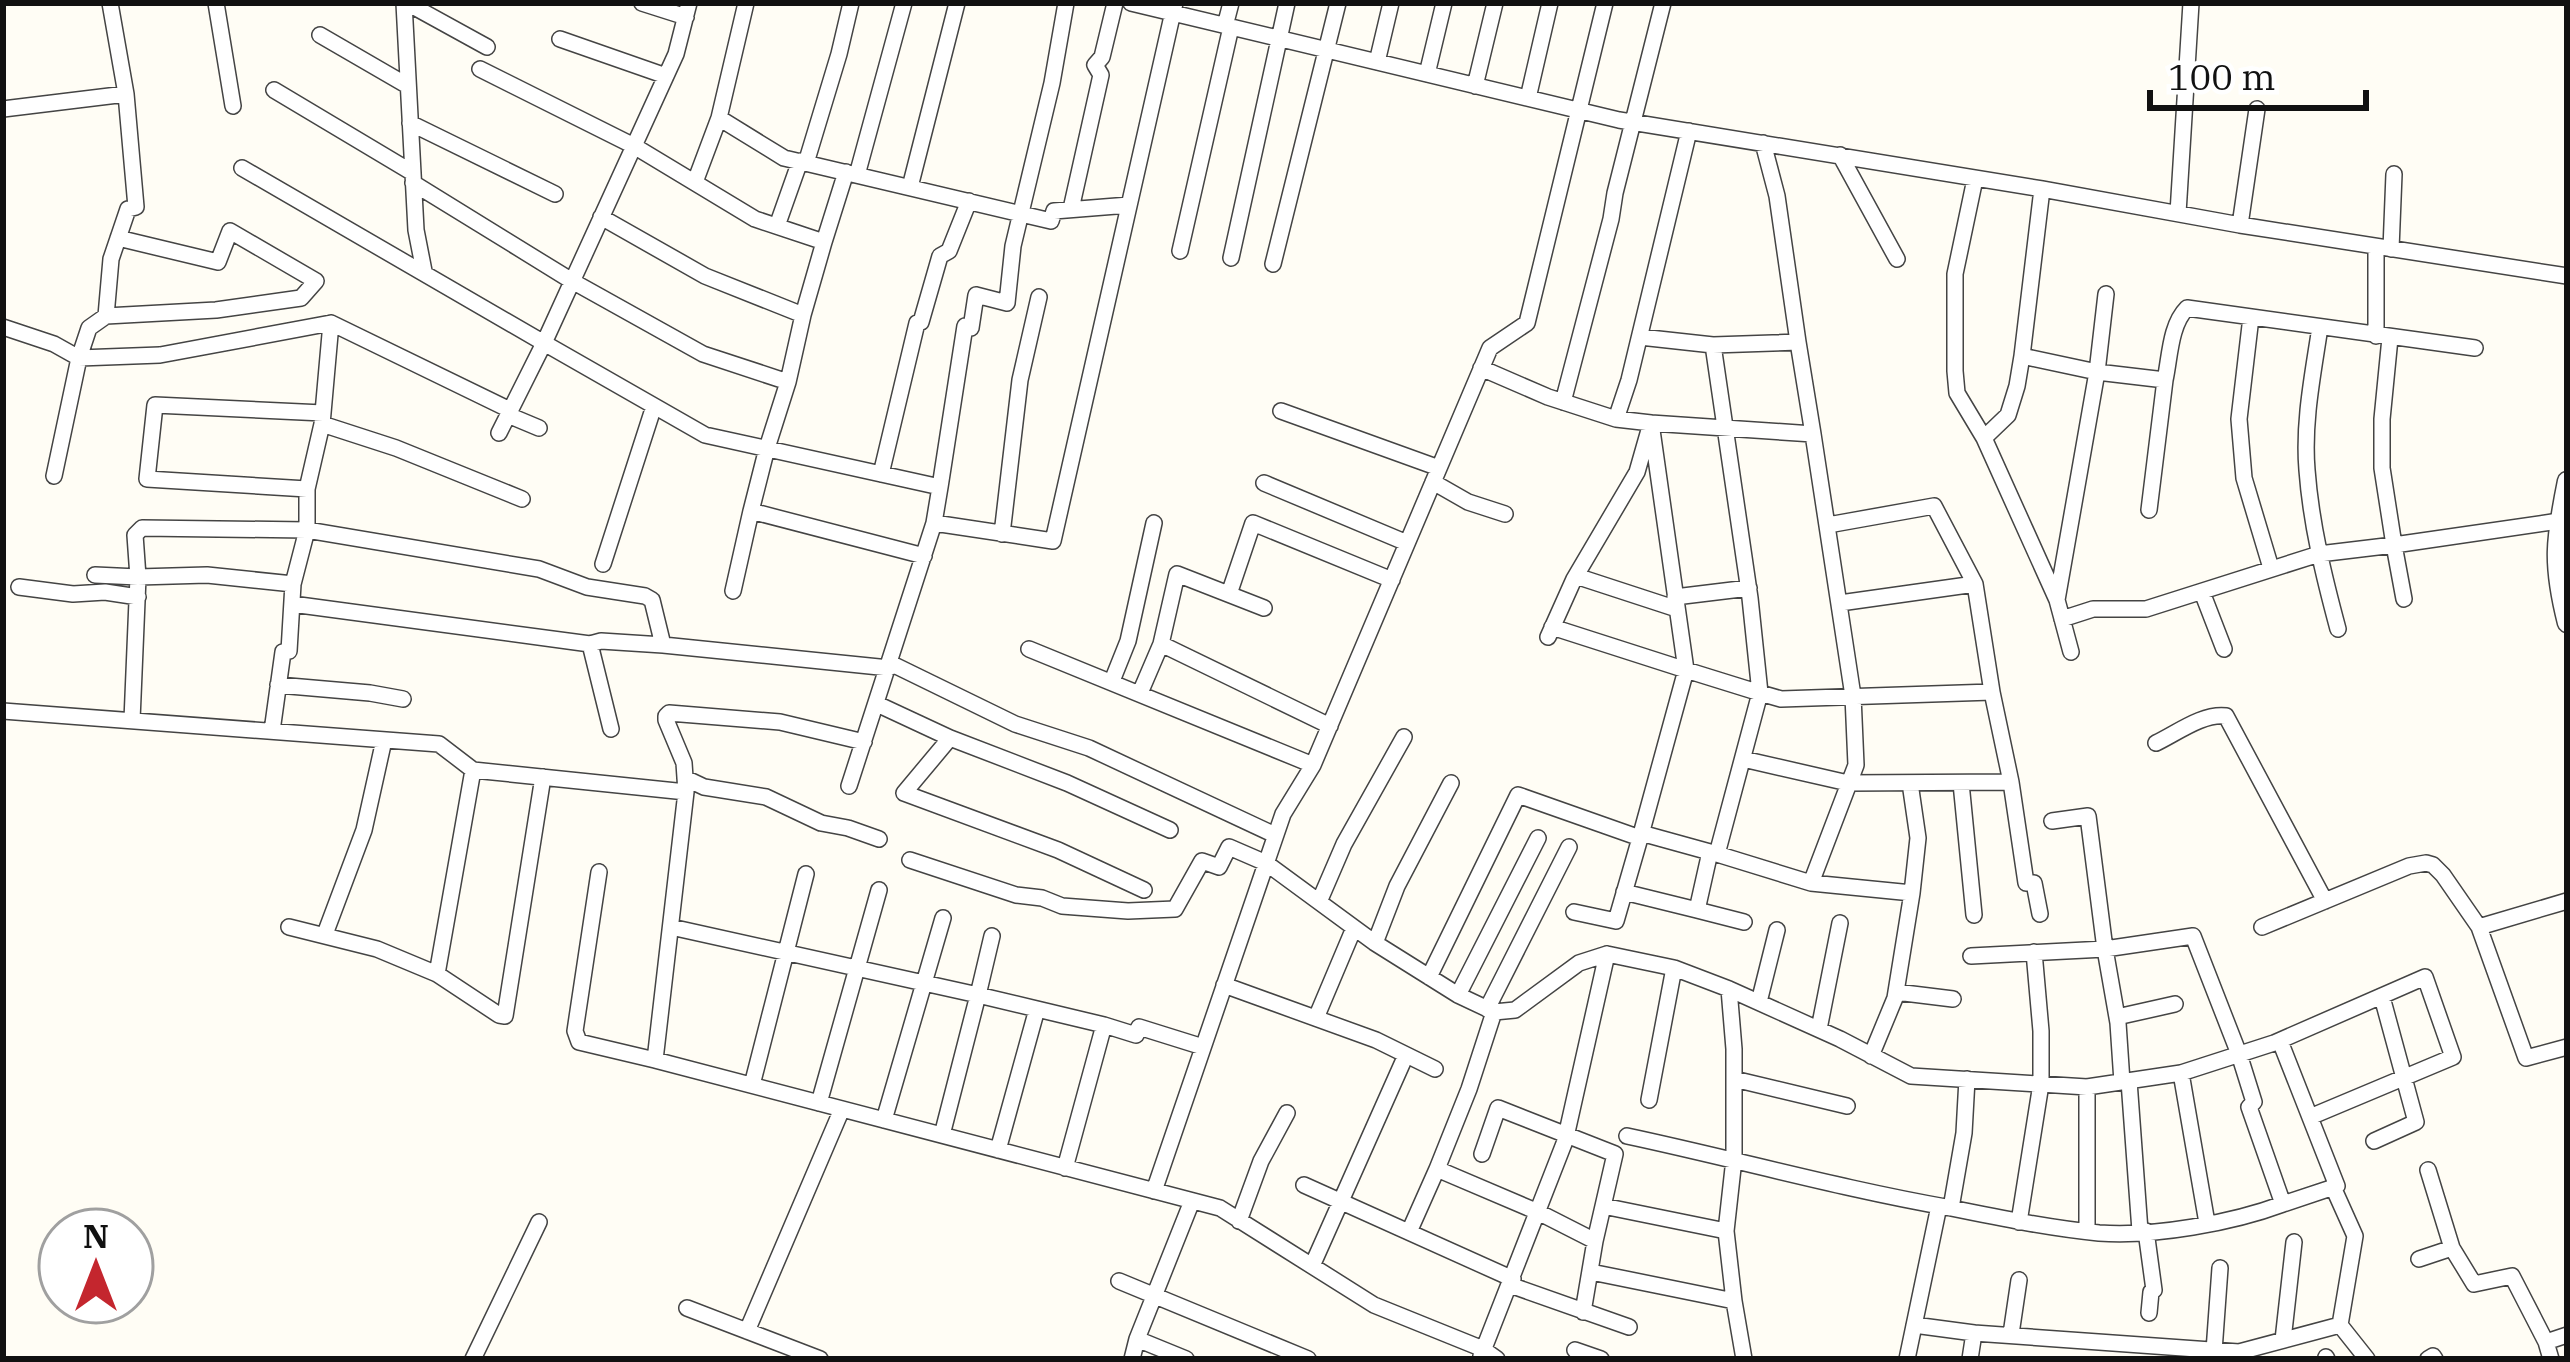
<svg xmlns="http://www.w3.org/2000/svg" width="2570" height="1362" viewBox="0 0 2570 1362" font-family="'IBM Plex Serif',serif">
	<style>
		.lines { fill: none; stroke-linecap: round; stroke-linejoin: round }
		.minor-casing { stroke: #444; stroke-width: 18 }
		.tertiary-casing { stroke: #444; stroke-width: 21 }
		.minor { stroke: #fff; stroke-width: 15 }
		.tertiary { stroke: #fff; stroke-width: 18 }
	</style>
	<rect width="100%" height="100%" fill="#fffdf5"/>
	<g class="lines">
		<g class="minor-casing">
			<path id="minor" d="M216 3 233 106
				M404 3 416 230 424 271
				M407 3 487 47
				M642 3 686 17
				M689 3 676 54 544 343 705 435 940 487 934 523 1053 541 1175 3
				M1131 3 1619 120 2042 189 2240 225 2567 276
				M1225 26 1231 3
				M320 35 408 86
				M560 39 666 76
				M1377 62 1391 3
				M480 69 634 146 755 219 824 242 803 315
				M1427 74 1444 3
				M1475 86 1495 3
				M274 90 413 173
				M1528 98 1550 3
				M3 109 126 94
				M719 118 746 3
				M410 123 555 194
				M1763 143 1777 196 1798 342
				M1840 155 1897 259
				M806 163 839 54 851 3
				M242 168 544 343 499 433
				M857 175 904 3
				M1975 179 1955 274V371L1957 393 1984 438 2057 600
				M695 182 719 118 784 158 1051 221 1054 211 1129 205
				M413 183 572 281 703 354 788 382 767 448 751 511 924 556
				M910 187 957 3
				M2042 189 2022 356 2097 372 2057 600 2071 652
				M1071 209 1101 75 1095 65 1102 57 1115 3
				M2178 213 2191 3
				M601 217 705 276 803 315 788 382
				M2240 225 2257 109
				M777 226 800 161
				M824 242 846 172
				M2376 247V336
				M2391 249 2394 174
				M1180 251 1231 27
				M1231 258 1287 3
				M1273 264 1338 3
				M2106 294 2097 372 2165 380 2149 510
				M106 316 216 310 301 298 316 281 230 231 218 262 118 238
				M2251 317 2239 419 2244 478 2271 568
				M3 327 54 344 79 358 160 355 331 323 510 410
				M2320 327C2313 374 2303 422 2307 470 2311 524 2324 577 2338 629
				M2390 338 2382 419V468L2394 545 2559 521
				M1713 345 1798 342 1813 434
				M1481 368 1548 397 1616 419 1629 380 1689 131
				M2165 380C2170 357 2170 325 2187 308L2475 348
				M1563 402 1611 219 1615 193 1663 3
				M1281 411 1439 468
				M508 415 539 428
				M1616 419 1651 423 1686 670 1760 693 1750 598 1713 345 1640 337
				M322 424 396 448 522 499
				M1984 438 2008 415 2017 386 2022 356
				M881 474 917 323 921 322 940 256 949 251 969 201
				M54 476 79 358 89 328 106 316 111 259 128 209 136 207 126 94 110 3
				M1433 482 1468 502 1505 514
				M1264 483 1407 543
				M940 487 965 326 971 328 976 295 1007 303 1013 246 1052 83 1066 3
				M307 489 147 479 155 405 323 413
				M1828 525 1934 506 1975 584 1840 603
				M1002 534 1020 380 1039 297
				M603 564 654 406
				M95 575 138 577 207 575 293 584
				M1576 576 1677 609
				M1975 584 1992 692
				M19 587 73 594 105 592 138 597
				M733 591 751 511
				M2202 592 2224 649
				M1229 594 1253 523 1392 580
				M1675 597 1749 588
				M292 604 590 644 611 729
				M2062 619 2093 609H2146L2319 554 2394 545 2404 599
				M1552 627 1686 670 1640 838
				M1548 637 1574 579 1637 472 1651 423 1813 434 1853 696 1856 765 1811 883 1717 854
				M590 644 601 641 663 645 889 668
				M1161 644 1177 574 1264 608
				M1029 649 1313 765
				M890 663 1015 724 1089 748 1275 835
				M1112 681 1128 641 1154 523
				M278 685 370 693 403 699
				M1140 693 1161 644 1330 726
				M877 704 950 738 1067 783 1170 830
				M3 711 439 744 473 770 686 792
				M132 720 138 577 135 535 142 528 307 530 539 569 587 587 645 596 652 600 663 645
				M272 731 283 652 289 651 293 584 307 530V489L322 424 331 323
				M950 738 904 793 1058 850 1144 890
				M864 742 780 722 669 713 666 716V720L684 763 686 792 655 1060 1220 1208 1374 1305 1483 1349 1497 1359
				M2156 743C2177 733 2203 713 2226 716L2325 901
				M1743 759 1848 783 2011 782 2026 883H2034L2040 914
				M685 778 704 787 766 797 821 823 848 828 879 839
				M1961 783 1974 915
				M849 786 934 523
				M2052 821 2088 816 2105 949 2118 1023 2122 1082
				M1641 833 1717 854 1760 693 1781 699 1992 692 2011 782
				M910 860 1016 895 1042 898 1062 906 1128 911 1175 909 1202 861 1219 867 1229 847 1266 863 1375 943 1458 995 1494 1012 1515 1010 1579 963 1607 954 1674 968 1729 989 1840 1039 1911 1076 2087 1087 2181 1073 2274 1043 2425 977 2453 1057 2310 1117
				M599 872 575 1031 579 1042 655 1060
				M1811 883 1912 893
				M1624 892 1697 910 1710 852
				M1319 902 1344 844 1404 737
				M1697 910 1744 922
				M289 927 377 949 437 974 499 1015 505 1016 543 777
				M671 927 978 995 992 936
				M2262 927 2409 866 2426 863 2433 865 2443 875 2479 927 2526 1058 2567 1047
				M2479 927 2567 901
				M325 934 364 830 384 740
				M1375 943 1397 886 1451 783
				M437 974 473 770
				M1429 977 1518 795 1640 838 1616 921 1574 912
				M1224 985 1376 1040 1435 1069
				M1729 989 1734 1049V1159L1726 1231 1734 1301
				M1896 992 1953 999
				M1458 995 1538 838
				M1759 1002 1777 930
				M1487 1009 1569 847
				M2117 1017 2175 1004
				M1316 1018 1354 928
				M1819 1029 1840 923
				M2280 1041 2337 1186 2283 1204
				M1871 1056 1895 998 1912 893 1918 838 1910 783
				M2181 1073 2207 1223
				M1734 1079 1847 1106
				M1967 1079 1964 1133 1951 1208C2000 1218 2049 1228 2099 1233 2154 1237 2232 1223 2283 1204L2249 1107 2254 1102 2239 1054 2193 936 2105 949 1971 956
				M2129 1081 2140 1231
				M752 1085 806 874
				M2087 1087V1231
				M1649 1100 1674 968
				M819 1103 879 890
				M884 1120 943 918
				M942 1135 978 995 1037 1009
				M1627 1136C1735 1159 1842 1189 1951 1208
				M2374 1141 2416 1122 2382 997
				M998 1150 1037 1009 1104 1025
				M1482 1154 1498 1108 1615 1154 1595 1241
				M1065 1168 1104 1025 1136 1035 1139 1027 1203 1047
				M1437 1169 1469 1089 1494 1012
				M2428 1170 2452 1248
				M1304 1185 1513 1279
				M1154 1191 1283 814 1313 765 1490 348 1527 323 1605 3
				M1603 1206 1726 1231
				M1239 1221 1261 1161 1287 1113
				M2019 1222 2041 1084V1031L2034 952
				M2146 1231 2154 1290 2151 1292 2149 1313
				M1409 1232 1437 1169 1538 1212 1595 1241 1583 1312
				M2419 1259 2452 1248 2474 1284 2512 1276 2546 1342 2551 1359
				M1312 1266 1406 1055
				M1591 1272 1734 1301 1744 1359
				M1119 1281 1308 1359
				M1510 1285 1629 1327
				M687 1308 820 1359
				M1914 1325 1974 1333 2239 1352 2340 1325 2355 1236 2333 1187
				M2340 1325 2367 1359
				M747 1331 842 1109
				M2011 1334 2019 1280
				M1137 1339 1192 1201
				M2283 1340 2294 1242
				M2546 1342 2567 1335
				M1575 1350 1601 1359
				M2214 1351 2220 1268
				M1481 1356 1565 1141 1607 954
				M2326 1357 2327 1359
				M473 1359 539 1222
				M1132 1359 1137 1339 1186 1359
				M1907 1359 1939 1206
				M1970 1359 1974 1333
				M2428 1359 2433 1356 2435 1359"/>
		</g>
		<g class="tertiary-casing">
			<path id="tertiary" d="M2567 481C2555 540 2552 564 2567 623"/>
		</g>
		<use href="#minor" class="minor"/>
		<use href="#tertiary" class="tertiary"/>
	</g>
	<rect width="2570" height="1362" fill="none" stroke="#111111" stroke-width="12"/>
	<g transform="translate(96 1266)"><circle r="57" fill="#ffffff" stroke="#a0a0a0" stroke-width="3"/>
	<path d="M0-9L21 45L0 30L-21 45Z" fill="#c4262e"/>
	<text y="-18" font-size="33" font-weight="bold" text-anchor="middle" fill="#111111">N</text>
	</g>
	<path d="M2150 90v18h216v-18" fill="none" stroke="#111111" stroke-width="6"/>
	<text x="2168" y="90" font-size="36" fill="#111111" stroke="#ffffff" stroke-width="9" paint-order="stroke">100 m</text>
</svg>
